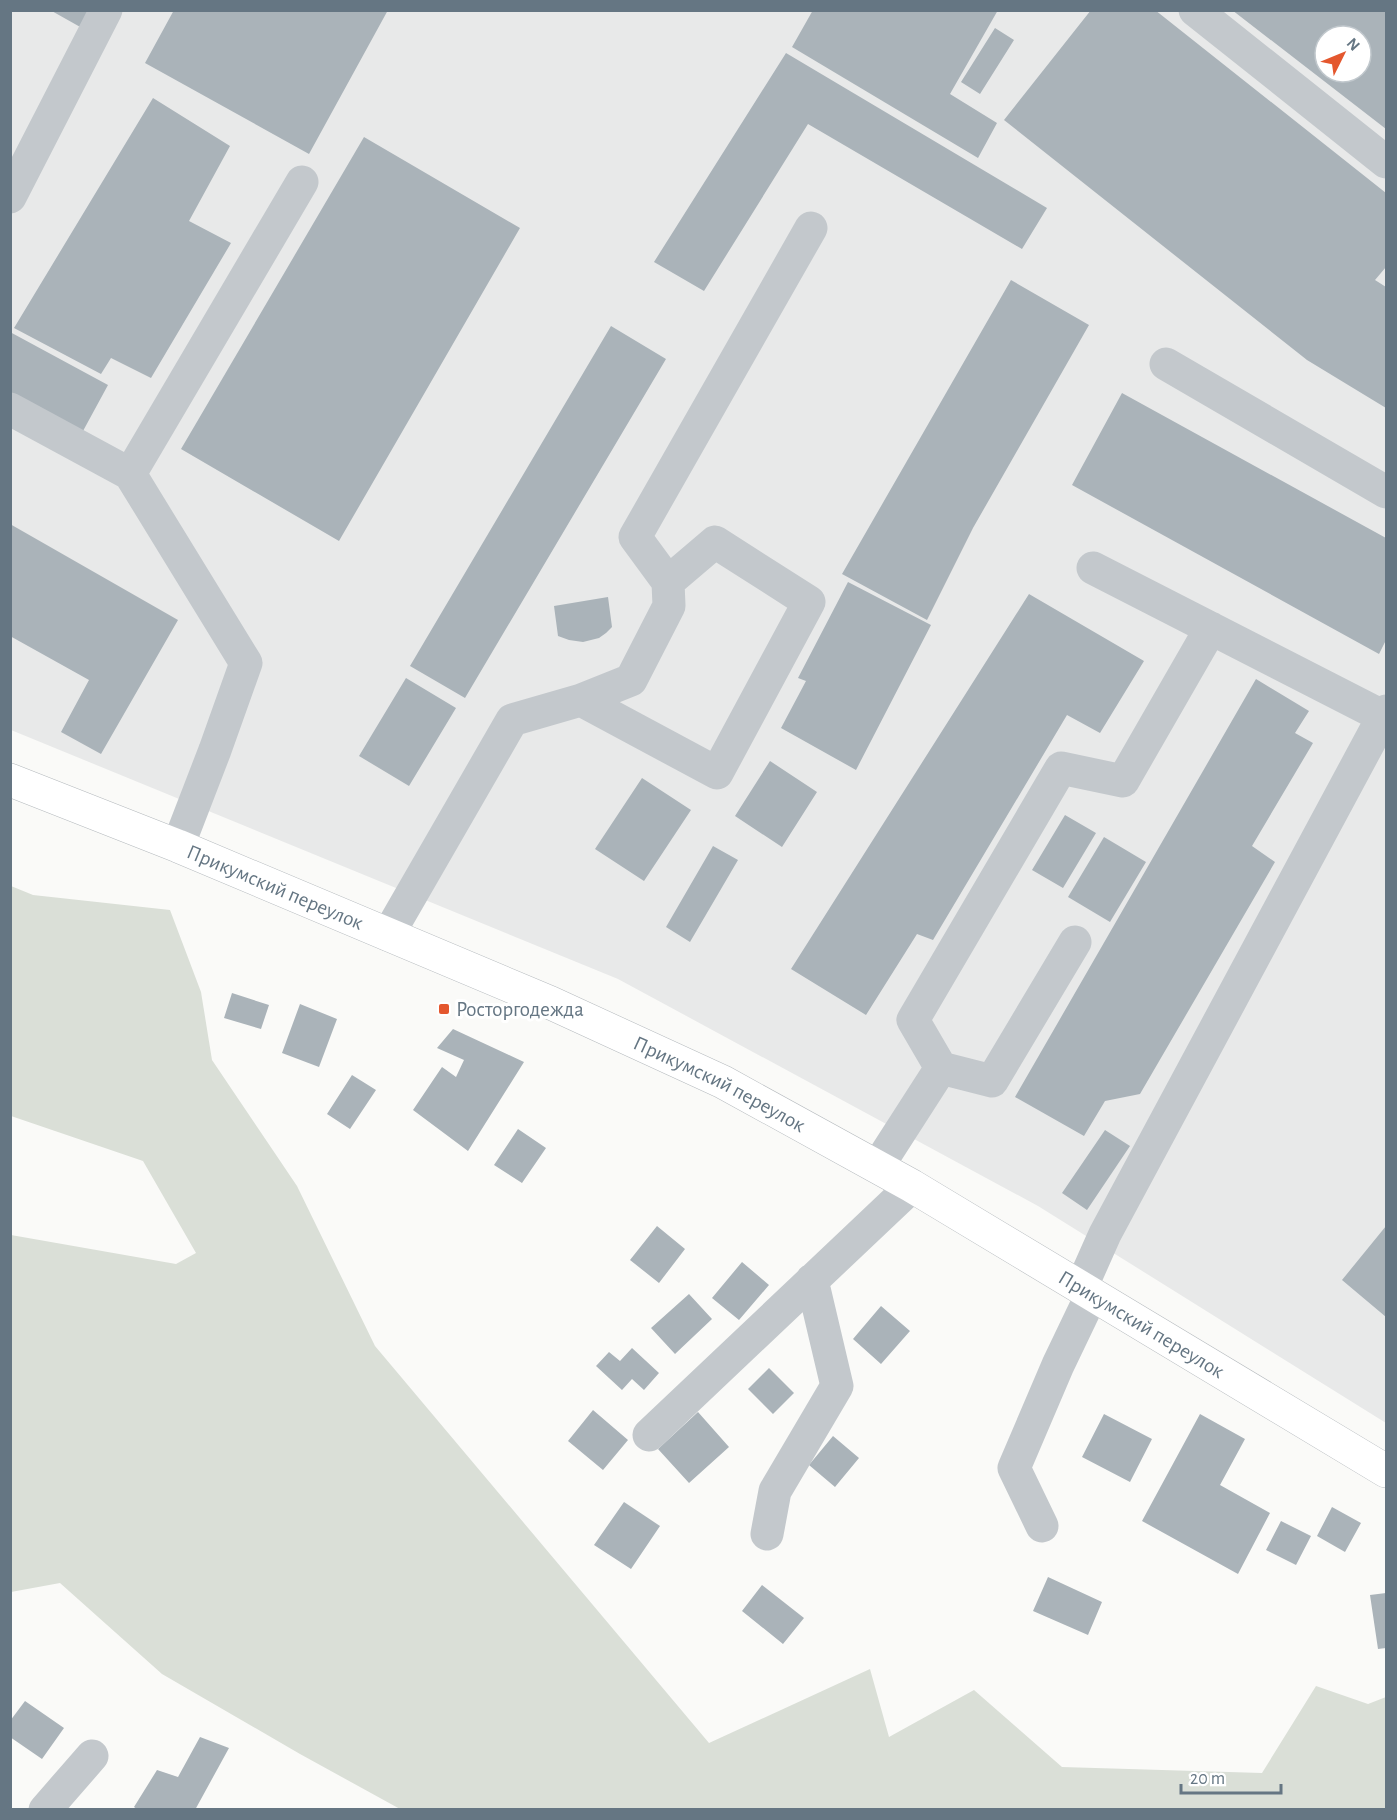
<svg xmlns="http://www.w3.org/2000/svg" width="1397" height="1820" viewBox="0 0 1397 1820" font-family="'Alegreya Sans',sans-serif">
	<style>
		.built { fill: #e8e9e9; fill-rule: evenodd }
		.green { fill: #dadfd7 }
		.building { fill: #aab3b9; fill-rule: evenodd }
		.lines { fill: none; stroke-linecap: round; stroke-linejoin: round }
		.major-casing { stroke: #b5babe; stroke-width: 34 }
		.minor { stroke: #c3c8cc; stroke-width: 33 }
		.major { stroke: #fff; stroke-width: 33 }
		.poi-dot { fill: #e4572e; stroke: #fff; stroke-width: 2 }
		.labels { text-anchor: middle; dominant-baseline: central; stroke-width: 6; stroke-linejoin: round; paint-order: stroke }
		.street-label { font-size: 21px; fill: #657683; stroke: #fff }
		.poi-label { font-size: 21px; fill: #657683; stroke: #fff; text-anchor: start }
	</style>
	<rect width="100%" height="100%" fill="#fafaf8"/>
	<path class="built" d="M10 11H1386V1423L1038 1206 618 979 11 730ZM1325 36H1361V72H1325Z"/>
	<path class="green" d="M11 886 33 895 170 910 201 992 212 1060 297 1186 375 1346 709 1743 870 1669 889 1737 974 1690 1062 1767 1262 1773 1316 1686 1368 1704 1386 1697V1809H400L300 1754 162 1674 60 1583 11 1592V1235L176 1264 196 1253 143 1161 11 1116Z"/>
	<path class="building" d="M50 10H92L82 28Z
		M174 10H388L309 154 145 63Z
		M813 10H998L950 94 997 123 978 158 792 47Z
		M1091 10H1155L1386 193V267L1375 280 1386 287V408L1307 360 1004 120Z
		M1232 10H1386V129ZM1325 36H1361V72H1325Z
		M995 28 1014 40 980 94 961 82Z
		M786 53 1047 208 1022 249 808 124 704 291 654 262Z
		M153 98 230 146 189 221 231 243 151 378 111 358 101 374 14 328Z
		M364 137 520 228 339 541 181 449Z
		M1011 280 1089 325 973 528 927 620 842 574Z
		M611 326 666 359 465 698 410 666Z
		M10 332 108 385 83 431 10 392Z
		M1122 393 1386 538V640L1379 654 1072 485Z
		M10 524 178 620 101 754 61 732 89 680 10 636Z
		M848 582 931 625 856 770 781 728 806 681 798 678Z
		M1029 594 1144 661 1100 733 1067 715 933 940 917 934 866 1015 791 969Z
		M608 597 612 627 606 633 599 638 583 642 569 640 558 636 554 606Z
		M406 678 456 708 409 786 359 756Z
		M1256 679 1309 711 1295 733 1313 743 1252 846 1275 862 1140 1094 1105 1101 1084 1136 1015 1097Z
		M770 761 817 792 782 847 735 816Z
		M642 778 691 810 644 881 595 849Z
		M1065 815 1096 833 1063 888 1032 870Z
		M1104 837 1146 862 1110 922 1068 897Z
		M713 846 738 860 690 942 666 927Z
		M232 993 269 1005 261 1029 224 1018Z
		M300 1004 337 1019 319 1067 282 1053Z
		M453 1029 524 1062 468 1151 413 1110 442 1067 456 1077 464 1060 437 1048Z
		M352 1075 376 1090 350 1129 327 1114Z
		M518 1129 546 1148 522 1183 494 1165Z
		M1105 1130 1130 1146 1087 1210 1062 1193Z
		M657 1226 685 1249 659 1283 630 1260Z
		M1386 1226V1317L1342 1280Z
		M742 1262 769 1285 739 1320 712 1298Z
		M689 1294 712 1319 675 1354 651 1328Z
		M881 1306 910 1331 881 1364 853 1339Z
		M632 1348 659 1373 644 1390 632 1379 622 1390 596 1366 609 1352 620 1361Z
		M769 1368 794 1393 773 1414 748 1389Z
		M593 1410 628 1440 603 1470 568 1441Z
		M698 1412 729 1447 689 1483 658 1449Z
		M1104 1414 1152 1439 1130 1482 1082 1457Z
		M1200 1414 1245 1439 1220 1485 1270 1513 1238 1574 1142 1521Z
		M833 1436 859 1458 835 1487 809 1465Z
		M624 1502 660 1526 631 1569 594 1545Z
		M1332 1507 1361 1523 1345 1552 1317 1536Z
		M1281 1521 1311 1536 1296 1565 1266 1550Z
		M1048 1577 1102 1602 1088 1635 1033 1611Z
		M762 1585 804 1618 783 1644 742 1611Z
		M1386 1593V1648L1378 1649 1370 1595Z
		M25 1701 64 1728 42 1759 10 1737V1721Z
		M200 1737 229 1748 195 1810H138L134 1807 157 1770 178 1777Z"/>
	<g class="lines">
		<g class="major-casing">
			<g id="major">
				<path id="s1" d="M10 780 178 846 551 1003 723 1082 912 1186 1386 1471"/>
			</g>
		</g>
		<path class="minor" d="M1195 10 1386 162
			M10 197 106 10
			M1166 364 1386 492
			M10 409 130 474 246 663 215 750 178 846
			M130 474 302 182
			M1093 568 1384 717
			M581 700 717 773 809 602 715 542 668 582
			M388 935 512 720 581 700 631 680 669 606 668 582 635 537 811 228
			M941 1068 992 1081 1075 942
			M878 1166 941 1068 913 1020 1061 768 1123 781 1211 628
			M1081 1288 1105 1234 1386 711
			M649 1435 912 1186
			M1042 1526 1014 1468 1058 1365 1092 1294
			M767 1534 775 1491 837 1386 812 1280
			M45 1810 92 1756"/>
		<use href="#major" class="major"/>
	</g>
	<rect class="poi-dot" x="438" y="1003" width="12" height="12" rx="3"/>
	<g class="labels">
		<g class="street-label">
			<text stroke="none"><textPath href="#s1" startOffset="286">Прикумский переулок</textPath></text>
			<text stroke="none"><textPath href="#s1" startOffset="772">Прикумский переулок</textPath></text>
			<text stroke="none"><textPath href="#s1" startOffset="1258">Прикумский переулок</textPath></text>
		</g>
		<g class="poi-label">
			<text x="456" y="1009">Росторгодежда</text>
		</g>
	</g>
	<rect width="1397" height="1820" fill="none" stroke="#657683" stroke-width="24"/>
	<g transform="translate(1343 54) rotate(47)"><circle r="28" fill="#ffffff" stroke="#c1c8cd" stroke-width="1.5"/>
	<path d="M0-4.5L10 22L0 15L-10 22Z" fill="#e4572e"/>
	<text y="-9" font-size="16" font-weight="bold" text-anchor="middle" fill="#657683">N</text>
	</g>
	<path d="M1181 1784v9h100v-9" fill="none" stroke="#657683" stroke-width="3"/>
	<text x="1190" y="1784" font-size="18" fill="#657683" stroke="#ffffff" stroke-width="4.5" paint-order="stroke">20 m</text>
</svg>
